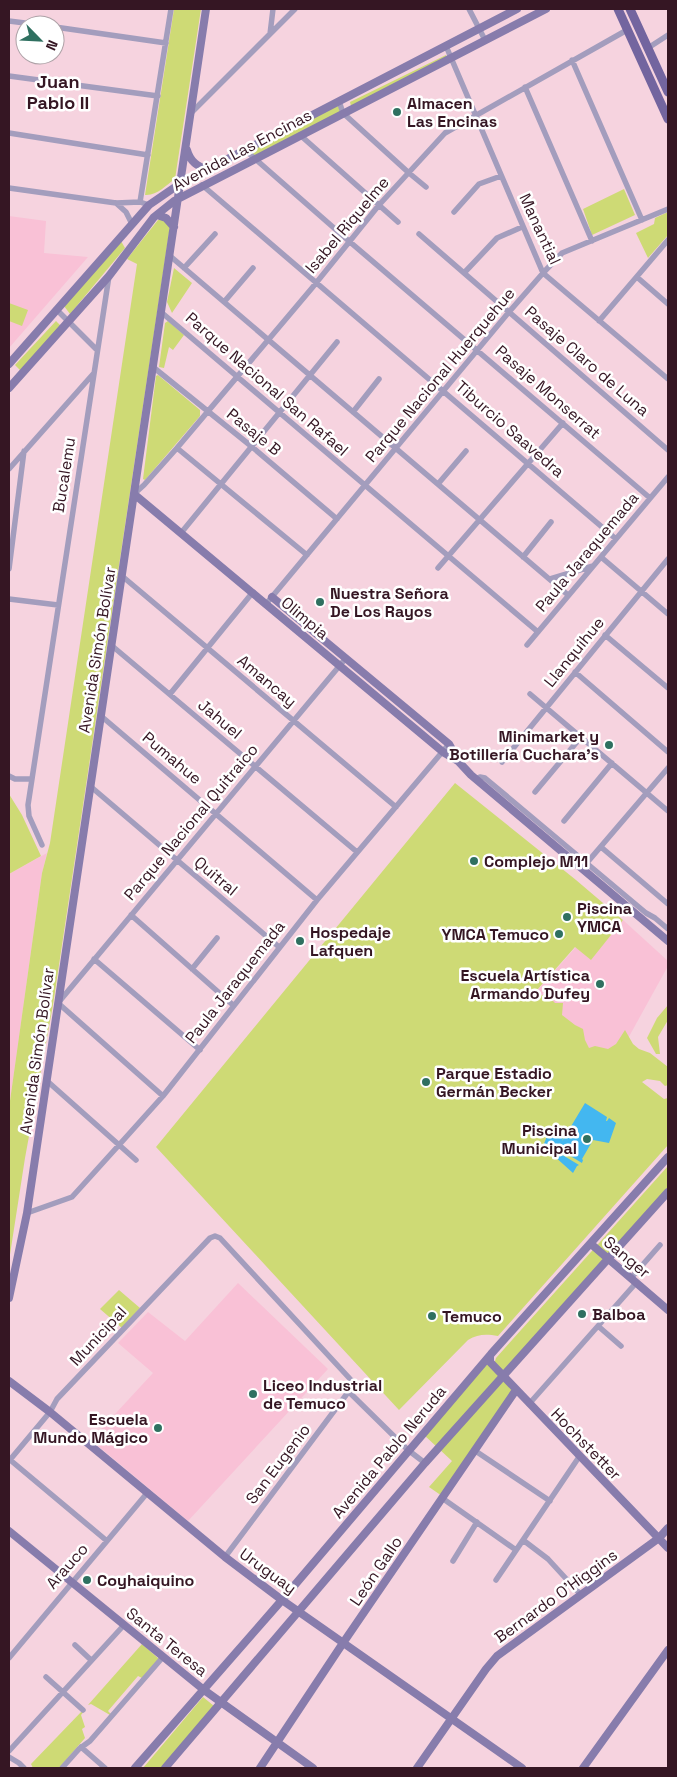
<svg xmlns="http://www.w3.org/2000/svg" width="677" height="1777" viewBox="0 0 677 1777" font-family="'Space Grotesk',sans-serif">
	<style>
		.built { fill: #f9c1d6 }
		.green { fill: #ceda75 }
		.water { fill: #43b7f0 }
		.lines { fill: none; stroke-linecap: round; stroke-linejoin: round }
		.street { stroke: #a39dbd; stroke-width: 5.5 }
		.secondary { stroke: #877cac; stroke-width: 8 }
		.primary { stroke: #73659f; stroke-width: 9 }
		.poi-dot { fill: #2f7060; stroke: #fff; stroke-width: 2 }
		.labels { text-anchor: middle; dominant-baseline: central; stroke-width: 5; stroke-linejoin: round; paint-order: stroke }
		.poi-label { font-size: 16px; font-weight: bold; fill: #351623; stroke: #fff; text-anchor: start }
		.street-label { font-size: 16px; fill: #351623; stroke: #fff }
		.neighbourhood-label { font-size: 18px; font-weight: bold; fill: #351623; stroke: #fff }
	</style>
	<rect width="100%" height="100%" fill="#f6d3df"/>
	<path class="built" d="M9 216 46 221 44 253 88 257 9 348Z
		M47 853 42 873 9 1108V874Z
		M623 920 668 961V966L615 1062 567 1054 526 1003 576 947 591 959Z
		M238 1283 328 1369 188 1521 91 1440 153 1373 118 1343 148 1312 185 1341Z"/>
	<path class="green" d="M174 9H201L175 179C166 185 157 196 145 195Z
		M446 55 447 58 351 106 350 102Z
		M339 101 343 113 255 158 245 150Z
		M624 189 635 215 592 235 583 209Z
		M668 212V235L648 258 636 233 654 224 655 218Z
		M158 220H163L170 226 53 1005 25 1158 9 1261V1108L42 873 50 843 137 264 127 259Z
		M121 241 125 248 70 314 64 306Z
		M174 268 192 283 172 313 167 302Z
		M9 303 28 310 22 326 9 321Z
		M56 321 61 326 20 370 15 365Z
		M168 321 184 335 173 350 169 347 164 368 159 367 165 323Z
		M158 375 200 410V416L145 480 143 479 156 376Z
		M455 783 576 880 623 920 591 960 575 947 530 998C536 999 540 994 547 995L555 1003H563L562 1015 575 1025 583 1029 585 1040 589 1048 595 1046 608 1049 616 1044 625 1030 633 1044 639 1049 650 1053 668 1067V1085L665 1086 660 1081 647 1079 642 1082 664 1099 668 1098V1145L498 1336C486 1334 478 1334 468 1340L399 1410 156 1147Z
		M9 794 22 815 41 856 9 874Z
		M668 1005V1020L658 1037 660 1054H656L647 1038 657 1018Z
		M668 1166V1187L506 1371H501L494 1364 496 1358Z
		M119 1290 140 1308 122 1328 100 1309Z
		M487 1361 513 1391 442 1496 429 1487 452 1461 424 1435Z
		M142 1644 159 1659 142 1678 138 1676 108 1711 111 1714 110 1715 91 1704 88 1705Z
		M203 1697 214 1706 161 1768H143Z
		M83 1710H85L81 1715 85 1727 82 1729 85 1738 59 1768H33L31 1764Z"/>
	<path class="water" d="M585 1103 607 1117 606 1121H607L609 1118 616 1123 609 1143 593 1140 582 1159 583 1160 582 1163 557 1148 556 1149V1151L579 1165 577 1166 573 1173 543 1146 548 1134 564 1136 562 1141 566 1135 564 1133 565 1132 567 1133Z"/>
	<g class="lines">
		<path class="street" d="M469 9 485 40
			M9 21 41 25
			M55 27 166 43
			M270 34 273 9
			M446 46 543 273 668 379
			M648 48 668 35
			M572 60 642 220
			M9 76 158 96
			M525 87 592 241
			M339 101 343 113 409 173 426 187
			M192 112 295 9
			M9 133 148 155
			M300 135 398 222
			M245 150 350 242 650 498
			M202 185 616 539
			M9 188 116 203 140 202 149 205
			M140 202 171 9
			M116 203 126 212 132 224
			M454 212 479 184 501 176
			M419 234 668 450
			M170 256 568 595
			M184 268 215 234
			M464 273 497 238 522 227
			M638 278 668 304
			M224 302 253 268
			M57 310 97 350
			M161 312 538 632
			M599 321 668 240
			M153 367 251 446 337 519
			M353 412 379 379
			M177 448 307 555
			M9 469 94 373
			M438 484 466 451
			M134 494 144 485 177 448 312 288 379 205 445 133 627 30
			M181 533 337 342
			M523 557 551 522
			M601 557 668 614
			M438 568 563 423
			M9 569 24 451
			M122 576 396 807
			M550 579 593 566
			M9 599 58 605
			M266 604 509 312 543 273 562 253 668 209
			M605 635 668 688
			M111 645 357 852
			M527 645 668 477
			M575 672 668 752
			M170 694 253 592
			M530 694 668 811
			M101 716 317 900
			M502 762 668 559
			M9 776 15 779H31
			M475 779 480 777 485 778 646 913 655 918 668 929
			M90 786 279 947
			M535 792 581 737
			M564 821 612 763
			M42 845 29 816 28 805 109 276
			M601 847 668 904
			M585 865 668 768
			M131 915 233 1005
			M94 959 200 1050
			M192 969 217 938
			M46 1080 136 1160
			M163 1096 58 1003 346 658
			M27 1213 72 1197 119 1145 163 1096 317 900 449 744
			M631 1278 660 1245
			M598 1326 621 1346
			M349 1392 408 1450 425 1463
			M529 1404 636 1283
			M474 1450 550 1501
			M9 1459 107 1541
			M9 1461 50 1412 57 1399 210 1238 215 1236 220 1238 352 1381V1387L225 1557
			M442 1498 516 1550
			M523 1540 548 1559 581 1595
			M453 1561 477 1522
			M496 1580 579 1457
			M75 1645 91 1660
			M9 1658 148 1492
			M46 1677 83 1710
			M81 1747 105 1768
			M9 1751 124 1625
			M9 1757 19 1763 24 1768
			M62 1768 79 1749 90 1741 163 1657"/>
		<path class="secondary" d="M187 150C190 161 197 167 208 169
			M157 215 166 218 174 227
			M9 364 149 205 181 183 517 9
			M9 388 109 276 154 217 174 201 546 9
			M134 494 443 752 458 761
			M272 597 449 744 459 762 471 775 668 941
			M591 1244 668 1310
			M9 1298 27 1213 206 9
			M490 1356V1362L668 1548
			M9 1381 50 1412 225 1557 282 1600 522 1768
			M9 1531 204 1690 313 1768
			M135 1768 282 1600 491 1354 668 1157
			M165 1768 425 1463 668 1192
			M260 1768 343 1643 516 1390
			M417 1768 486 1669 497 1656 659 1538 668 1528
			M583 1768 668 1650"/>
		<path class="primary" d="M618 9 668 119
			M630 9 668 92"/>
	</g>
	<g class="poi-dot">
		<circle cx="397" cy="112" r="5"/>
		<circle cx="320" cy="602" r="5"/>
		<circle cx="609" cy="745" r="5"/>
		<circle cx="474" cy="861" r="5"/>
		<circle cx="567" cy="917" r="5"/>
		<circle cx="559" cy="934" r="5"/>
		<circle cx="300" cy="941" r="5"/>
		<circle cx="600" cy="984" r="5"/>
		<circle cx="426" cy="1082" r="5"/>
		<circle cx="587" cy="1139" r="5"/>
		<circle cx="582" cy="1314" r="5"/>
		<circle cx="432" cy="1316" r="5"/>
		<circle cx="253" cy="1394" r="5"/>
		<circle cx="158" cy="1428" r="5"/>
		<circle cx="87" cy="1580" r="5"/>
	</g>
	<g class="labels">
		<g class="poi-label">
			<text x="407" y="103">Almacen<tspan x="407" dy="18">Las Encinas</tspan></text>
			<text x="330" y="593">Nuestra Señora<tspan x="330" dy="18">De Los Rayos</tspan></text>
			<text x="599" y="736" text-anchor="end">Minimarket y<tspan x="599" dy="18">Botillería Cuchara's</tspan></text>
			<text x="484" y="861">Complejo M11</text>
			<text x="577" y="908">Piscina<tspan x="577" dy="18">YMCA</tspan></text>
			<text x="310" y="932">Hospedaje<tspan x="310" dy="18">Lafquen</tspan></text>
			<text x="549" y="934" text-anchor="end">YMCA Temuco</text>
			<text x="590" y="975" text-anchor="end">Escuela Artística<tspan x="590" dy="18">Armando Dufey</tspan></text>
			<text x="436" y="1073">Parque Estadio<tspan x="436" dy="18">Germán Becker</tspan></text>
			<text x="577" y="1130" text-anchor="end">Piscina<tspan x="577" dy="18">Municipal</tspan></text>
			<text x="592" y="1314">Balboa</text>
			<text x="442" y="1316">Temuco</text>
			<text x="263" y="1385">Liceo Industrial<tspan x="263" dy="18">de Temuco</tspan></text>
			<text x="148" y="1419" text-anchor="end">Escuela<tspan x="148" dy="18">Mundo Mágico</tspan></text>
			<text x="97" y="1580">Coyhaiquino</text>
		</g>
		<g class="street-label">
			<text transform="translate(242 150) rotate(-28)">Avenida Las Encinas</text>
			<text transform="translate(347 225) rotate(-50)">Isabel Riquelme</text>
			<text transform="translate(540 229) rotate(65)">Manantial</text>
			<text transform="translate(587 361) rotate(41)">Pasaje Claro de Luna</text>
			<text transform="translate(440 375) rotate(-50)">Parque Nacional Huerquehue</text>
			<text transform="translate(267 384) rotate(41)">Parque Nacional San Rafael</text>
			<text transform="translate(548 392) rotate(41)">Pasaje Monserrat</text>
			<text transform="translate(510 429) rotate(41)">Tiburcio Saavedra</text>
			<text transform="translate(254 432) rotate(39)">Pasaje B</text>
			<text transform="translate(64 475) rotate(-81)">Bucalemu</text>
			<text transform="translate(587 552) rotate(-50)">Paula Jaraquemada</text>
			<text transform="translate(305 618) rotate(40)">Olimpia</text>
			<text transform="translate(97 650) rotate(-81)">Avenida Simón Bolívar</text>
			<text transform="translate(574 652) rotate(-51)">Llanquihue</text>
			<text transform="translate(267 681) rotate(40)">Amancay</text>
			<text transform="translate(220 719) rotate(40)">Jahuel</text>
			<text transform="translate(172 758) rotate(40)">Pumahue</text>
			<text transform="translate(191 822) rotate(-50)">Parque Nacional Quitraico</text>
			<text transform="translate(216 876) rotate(40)">Quitral</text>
			<text transform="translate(235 982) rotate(-52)">Paula Jaraquemada</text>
			<text transform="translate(37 1051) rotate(-82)">Avenida Simón Bolívar</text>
			<text transform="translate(627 1257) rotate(40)">Sanger</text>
			<text transform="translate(98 1336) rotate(-47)">Municipal</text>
			<text transform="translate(586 1444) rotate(46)">Hochstetter</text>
			<text transform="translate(389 1452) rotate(-50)">Avenida Pablo Neruda</text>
			<text transform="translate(278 1464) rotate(-53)">San Eugenio</text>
			<text transform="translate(67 1566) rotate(-49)">Arauco</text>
			<text transform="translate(268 1571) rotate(36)">Uruguay</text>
			<text transform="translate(376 1571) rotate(-56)">León Gallo</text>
			<text transform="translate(556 1596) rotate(-36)">Bernardo O'Higgins</text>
			<text transform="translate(167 1642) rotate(39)">Santa Teresa</text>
		</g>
		<g class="neighbourhood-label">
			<text x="58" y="81">Juan<tspan x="58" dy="21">Pablo II</tspan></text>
		</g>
	</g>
	<rect width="677" height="1777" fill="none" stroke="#351623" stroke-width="20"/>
	<g transform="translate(40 40) rotate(114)"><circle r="24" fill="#ffffff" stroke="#aea2a7"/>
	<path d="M0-4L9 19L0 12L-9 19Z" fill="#2f7060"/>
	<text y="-8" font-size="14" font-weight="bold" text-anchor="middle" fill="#351623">N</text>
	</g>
</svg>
